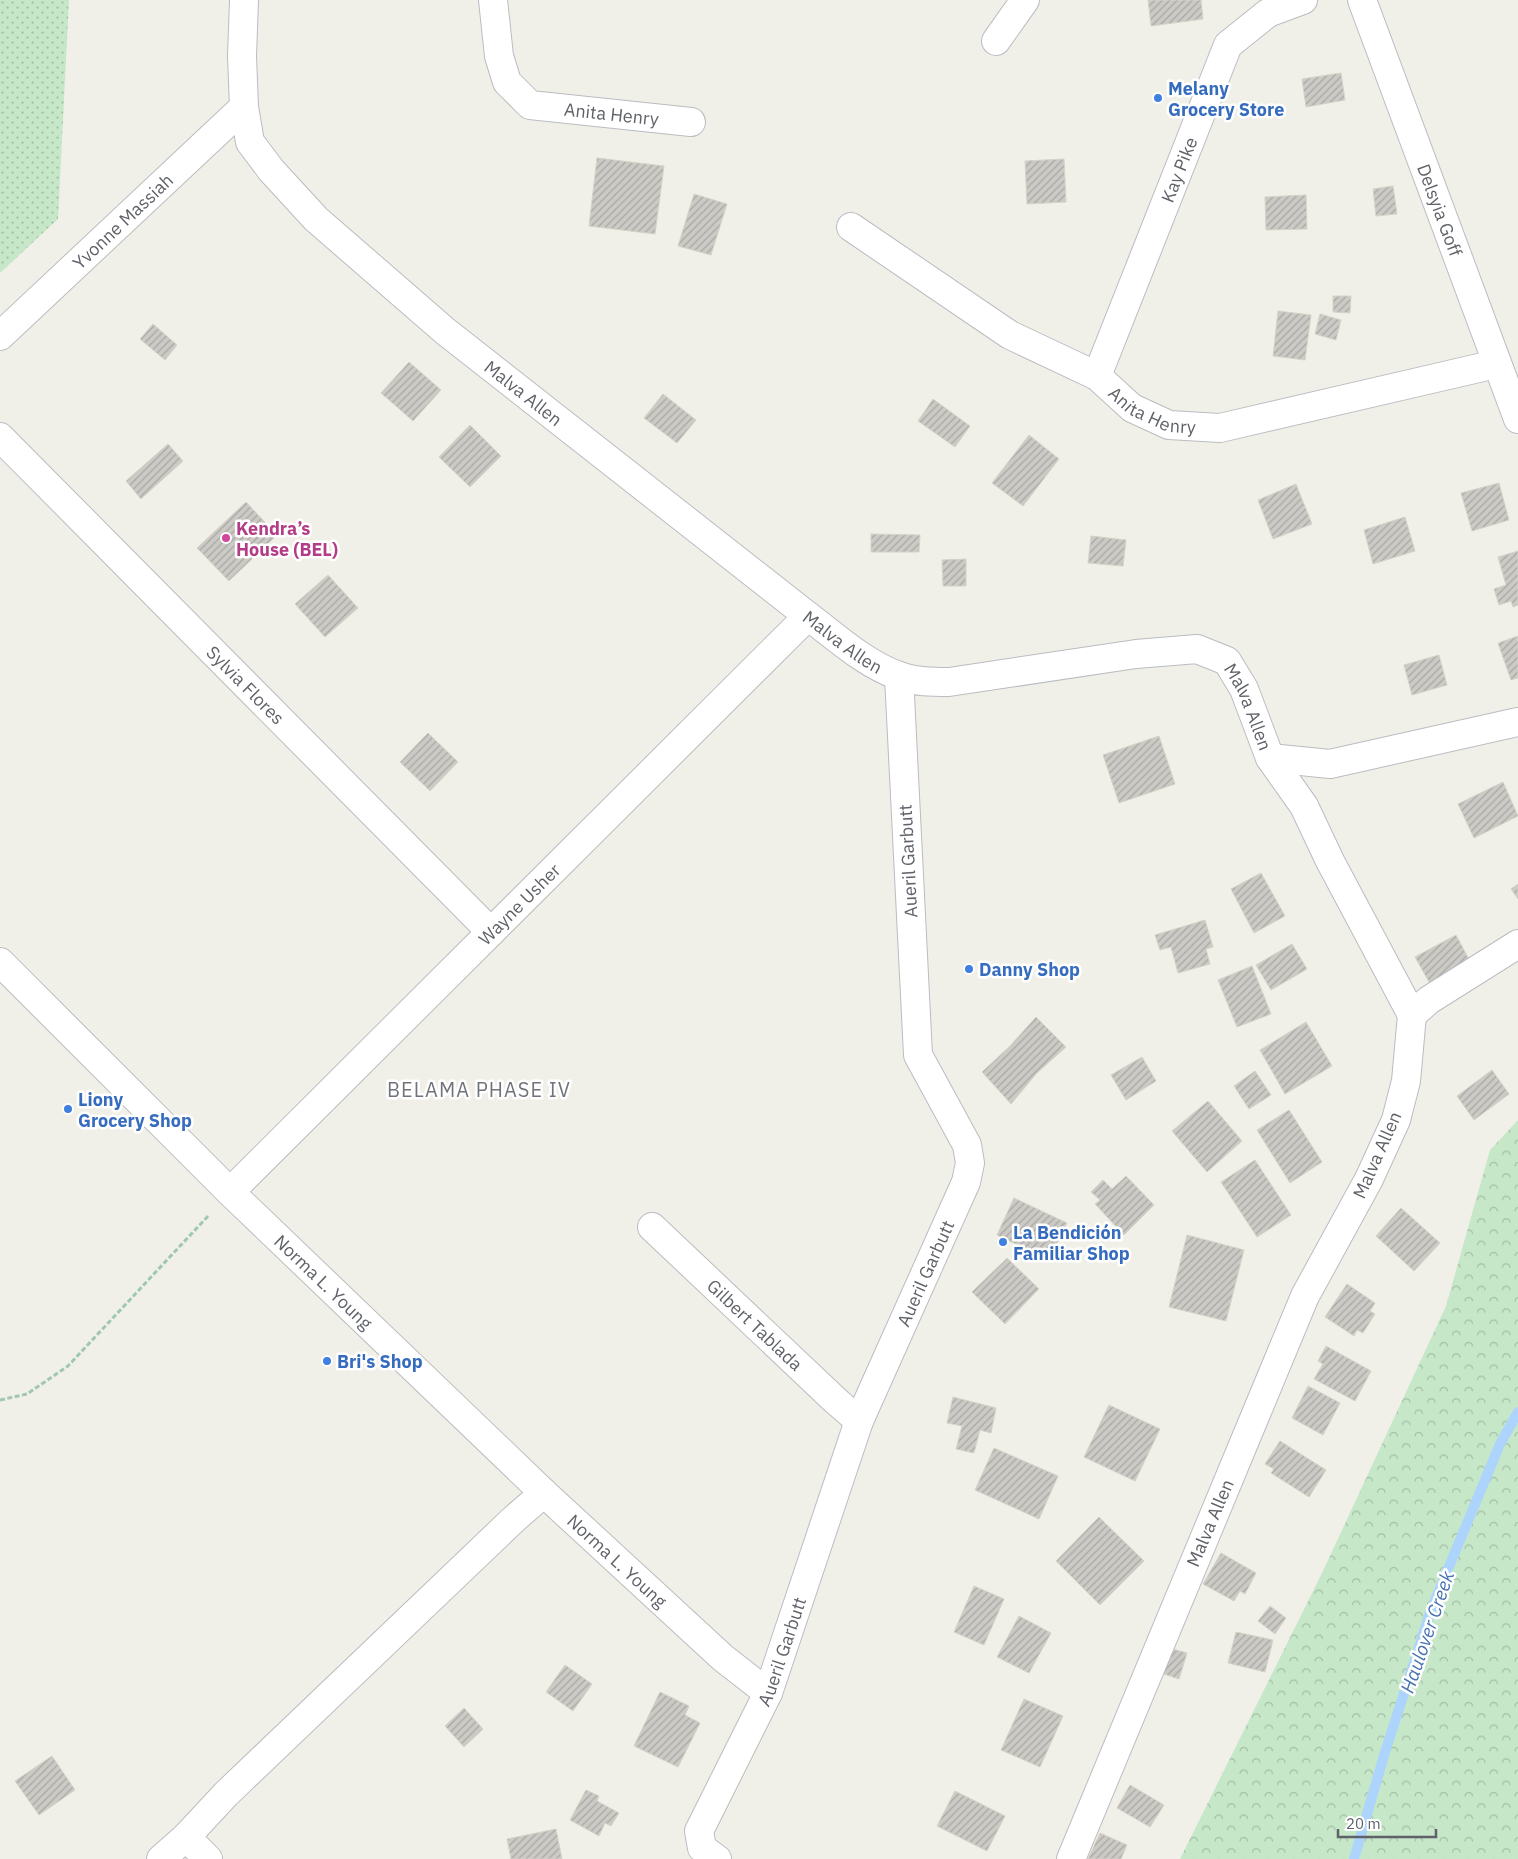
<svg xmlns="http://www.w3.org/2000/svg" width="1518" height="1859" viewBox="0 0 1518 1859" font-family="'IBM Plex Sans',sans-serif">
	<style>
		.grass { fill: url(#grass-dots) }
		.forest { fill: url(#forest-crowns) }
		.lines { fill: none; stroke-linecap: round; stroke-linejoin: round }
		.stream { stroke: #acd4fd; stroke-width: 10 }
		.building { fill: url(#building-hatch); stroke: #d6d2c6 }
		.minor-casing { stroke: #babcc1; stroke-width: 30 }
		.path { stroke: #9fc8ae; stroke-width: 3; stroke-dasharray: 5 2.5; stroke-linecap: butt }
		.minor { stroke: #fff; stroke-width: 28 }
		.shop-dot { fill: #3f7fe0; stroke: #fff; stroke-width: 2 }
		.hotel-dot { fill: #d1479c; stroke: #fff; stroke-width: 2 }
		.labels { text-anchor: middle; dominant-baseline: central; stroke-width: 5; stroke-linejoin: round; paint-order: stroke }
		.shop-label { font-size: 18px; font-weight: bold; fill: #366cbe; stroke: #fff; text-anchor: start }
		.street-label { font-size: 18px; fill: #5f6268; stroke: #fff }
		.hotel-label { font-size: 18px; font-weight: bold; fill: #b23c85; stroke: #fff; text-anchor: start }
		.water-label { font-size: 19px; font-style: italic; fill: #4672b1; stroke: #fff }
		.quarter-label { font-size: 20px; letter-spacing: 1px; fill: #70747a; stroke: #fff }
	</style>
	<defs>
		<pattern id="grass-dots" width="8" height="8" patternUnits="userSpaceOnUse" patternTransform="scale(1.25)"><rect width="8" height="8" fill="#c6e7c8"/><path d="M2 2h.1M6 6h.1" fill="none" stroke="#a4bfa6" stroke-width="1.8" stroke-linecap="round"/></pattern>
		<pattern id="forest-crowns" width="20" height="18" patternUnits="userSpaceOnUse" patternTransform="scale(1.25)"><rect width="20" height="18" fill="#c6e7c8"/><path d="M2 6a3 3 0 1 1 6 0M12 15a3 3 0 1 1 6 0" fill="none" stroke="#a4bfa6"/></pattern>
		<pattern id="building-hatch" width="6" height="6" patternUnits="userSpaceOnUse" patternTransform="scale(1.25)"><rect width="6" height="6" fill="#cccac5"/><path d="M-1 1l2-2M0 6l6-6M5 7l2-2" fill="none" stroke="#a9a7a4"/></pattern>
	</defs>
	<rect width="100%" height="100%" fill="#f1f0e8"/>
	<path class="grass" d="M0 0H69L58 219 0 273Z"/>
	<path class="forest" d="M1518 1120V1859H1180L1323 1571 1446 1306 1490 1150Z"/>
	<g class="lines">
		<path class="stream" d="M1354 1859 1385 1752 1431 1610 1500 1444 1518 1412"/>
	</g>
	<path class="building" d="M1148 0H1201L1203 19 1151 26Z
		M1341 73 1345 100 1306 107 1302 79Z
		M597 158 664 166 655 234 589 226Z
		M1064 159 1066 202 1027 204 1025 161Z
		M1393 186 1397 214 1376 216 1373 189Z
		M694 194 727 204 711 255 678 246Z
		M1306 195 1307 229 1266 230 1265 197Z
		M1333 296H1351L1350 313 1333 312Z
		M1278 311 1311 315 1305 360 1273 356Z
		M1320 314 1341 320 1336 340 1315 334Z
		M153 324 177 345 165 360 140 339Z
		M409 362 441 390 413 421 381 393Z
		M663 394 696 420 677 443 644 418Z
		M933 399 970 426 955 447 918 421Z
		M470 425 501 456 470 487 439 457Z
		M1029 435 1059 459 1023 506 992 483Z
		M168 444 183 461 141 499 126 481Z
		M1499 483 1509 520 1472 531 1461 493Z
		M1296 484 1312 524 1273 539 1258 500Z
		M246 502 277 535 229 581 197 548Z
		M1405 517 1415 551 1373 564 1364 530Z
		M871 534 920 535 919 552H871Z
		M1091 536 1126 540 1123 566 1088 563Z
		M1518 551V605L1513 607 1511 601 1499 605 1494 589 1506 585 1498 557Z
		M966 559V586H943L942 560Z
		M328 575 358 608 325 637 295 604Z
		M1518 636V678L1511 680 1498 643Z
		M1439 655 1447 685 1412 695 1404 665Z
		M428 733 458 762 430 791 400 762Z
		M1159 736 1175 784 1119 803 1103 755Z
		M1503 782 1518 816 1474 838 1458 804Z
		M1261 873 1285 916 1254 933 1231 889Z
		M1518 884V899L1511 889Z
		M1205 920 1213 947 1206 949 1210 964 1178 973 1171 947 1160 950 1155 935Z
		M1456 935 1473 967 1433 989 1415 957Z
		M1292 944 1307 969 1271 990 1256 965Z
		M1252 966 1271 1014 1237 1027 1218 980Z
		M1036 1017 1066 1047 1037 1073 1011 1104 982 1072 1010 1046Z
		M1306 1022 1332 1066 1285 1094 1260 1050Z
		M1142 1057 1156 1081 1126 1100 1111 1075Z
		M1492 1070 1509 1094 1474 1120 1457 1096Z
		M1255 1071 1271 1095 1249 1109 1234 1086Z
		M1208 1101 1242 1141 1207 1172 1172 1131Z
		M1289 1110 1322 1162 1290 1183 1257 1130Z
		M1255 1160 1291 1215 1257 1237 1221 1182Z
		M1126 1176 1154 1205 1124 1235 1095 1204 1100 1200 1091 1192 1103 1180 1112 1189Z
		M1014 1198 1067 1223 1049 1260 997 1235Z
		M1401 1208 1440 1243 1414 1271 1376 1236Z
		M1187 1235 1244 1250 1226 1321 1169 1307Z
		M1007 1258 1039 1289 1005 1324 972 1292Z
		M1347 1284 1375 1303 1370 1311 1375 1314 1363 1333 1357 1330 1354 1336 1325 1317Z
		M1326 1346 1371 1371 1355 1401 1314 1379 1323 1364 1318 1361Z
		M1308 1386 1340 1403 1323 1435 1292 1418Z
		M953 1397 996 1408 991 1433 980 1430 974 1453 956 1449 962 1426 947 1423Z
		M1109 1405 1160 1429 1135 1481 1084 1457Z
		M1280 1441 1326 1470 1309 1497 1271 1473 1274 1469 1265 1464Z
		M994 1448 1058 1476 1039 1519 975 1490Z
		M1099 1517 1144 1561 1100 1605 1056 1561Z
		M1221 1553 1256 1573 1245 1594 1240 1591 1234 1601 1203 1584Z
		M974 1586 1004 1599 984 1645 954 1632Z
		M1270 1606 1286 1618 1275 1634 1258 1621Z
		M1019 1616 1051 1633 1029 1673 997 1657Z
		M1236 1632 1273 1640 1265 1672 1228 1663Z
		M1169 1648 1187 1653 1179 1679 1161 1673Z
		M565 1665 592 1684 573 1711 546 1692Z
		M660 1692 689 1706 685 1715 700 1723 678 1767 634 1746Z
		M1024 1699 1063 1716 1040 1767 1001 1750Z
		M464 1708 483 1729 464 1747 445 1726Z
		M52 1756 75 1790 39 1815 15 1781Z
		M1130 1785 1164 1805 1150 1827 1117 1808Z
		M586 1790 599 1796 597 1801 619 1813 611 1826 605 1823 599 1836 570 1820Z
		M955 1791 1005 1816 987 1851 937 1826Z
		M556 1829 562 1859H511L507 1839Z
		M1100 1833 1127 1845 1121 1859H1088Z"/>
	<g class="lines">
		<g class="minor-casing">
			<g id="minor">
				<path id="s1" d="M244 0 242 56 244 107 250 142 271 170 316 219 445 331 808 616C836 637 865 664 899 676 915 682 933 682 949 682L1136 654 1197 649 1227 661 1244 689 1270 758 1304 806 1330 861 1412 1015 1406 1081 1396 1120 1369 1179 1305 1296 1071 1859"/>
				<path id="s2" d="M493 0 499 56 507 82 530 105 691 122"/>
				<path id="s3" d="M1362 0 1518 419"/>
				<path d="M996 41 1025 0"/>
				<path id="s4" d="M851 227 1010 335 1097 376 1132 408 1169 425 1220 428 1496 364"/>
				<path id="s5" d="M0 336 244 107"/>
				<path id="s6" d="M1097 376 1228 45 1268 13 1303 0"/>
				<path id="s7" d="M0 437 491 932"/>
				<path d="M1270 758 1330 764 1518 722"/>
				<path id="s8" d="M0 962 230 1192 544 1493 723 1658 768 1693"/>
				<path d="M1412 1015 1429 1000 1518 944"/>
				<path id="s9" d="M230 1192 808 616"/>
				<path id="s10" d="M652 1227 836 1401 859 1421"/>
				<path d="M186 1837 208 1859"/>
				<path d="M161 1859 186 1837 226 1794 514 1519 544 1493"/>
				<path id="s11" d="M717 1859 702 1848 699 1831 768 1693 859 1421 966 1182 970 1163 967 1145 918 1055 899 676"/>
			</g>
		</g>
		<path class="path" d="M0 1400 27 1394 68 1366 209 1215"/>
		<use href="#minor" class="minor"/>
	</g>
	<g class="shop-dot">
		<circle cx="1158" cy="98" r="5"/>
		<circle cx="969" cy="969" r="5"/>
		<circle cx="68" cy="1109" r="5"/>
		<circle cx="1003" cy="1242" r="5"/>
		<circle cx="327" cy="1361" r="5"/>
	</g>
	<circle class="hotel-dot" cx="226" cy="538" r="5"/>
	<g class="labels">
		<g class="shop-label">
			<text x="1168" y="88">Melany<tspan x="1168" dy="21">Grocery Store</tspan></text>
			<text x="979" y="969">Danny Shop</text>
			<text x="78" y="1099">Liony<tspan x="78" dy="21">Grocery Shop</tspan></text>
			<text x="1013" y="1232">La Bendición<tspan x="1013" dy="21">Familiar Shop</tspan></text>
			<text x="337" y="1361">Bri's Shop</text>
		</g>
		<g class="street-label">
			<text stroke="none"><textPath href="#s2" startOffset="198">Anita Henry</textPath></text>
			<text stroke="none"><textPath href="#s6" startOffset="222">Kay Pike</textPath></text>
			<text stroke="none"><textPath href="#s3" startOffset="224">Delsyia Goff</textPath></text>
			<text stroke="none"><textPath href="#s5" startOffset="168">Yvonne Massiah</textPath></text>
			<text stroke="none"><textPath href="#s1" startOffset="515">Malva Allen</textPath></text>
			<text stroke="none"><textPath href="#s4" startOffset="356">Anita Henry</textPath></text>
			<text stroke="none"><textPath href="#s1" startOffset="920">Malva Allen</textPath></text>
			<text stroke="none"><textPath href="#s7" startOffset="349">Sylvia Flores</textPath></text>
			<text stroke="none"><textPath href="#s1" startOffset="1370">Malva Allen</textPath></text>
			<text transform="translate(908 861) rotate(-93)">Aueril Garbutt</text>
			<text stroke="none"><textPath href="#s9" startOffset="408">Wayne Usher</textPath></text>
			<text transform="translate(1377 1155) rotate(-66)">Malva Allen</text>
			<text stroke="none"><textPath href="#s11" startOffset="639">Aueril Garbutt</textPath></text>
			<text stroke="none"><textPath href="#s8" startOffset="455">Norma L. Young</textPath></text>
			<text stroke="none"><textPath href="#s10" startOffset="142">Gilbert Tablada</textPath></text>
			<text transform="translate(1210 1523) rotate(-67)">Malva Allen</text>
			<text stroke="none"><textPath href="#s8" startOffset="860">Norma L. Young</textPath></text>
			<text stroke="none"><textPath href="#s11" startOffset="234">Aueril Garbutt</textPath></text>
		</g>
		<g class="hotel-label">
			<text x="236" y="528">Kendra’s<tspan x="236" dy="21">House (BEL)</tspan></text>
		</g>
		<g class="water-label">
			<text transform="translate(1427 1632) rotate(-71)">Haulover Creek</text>
		</g>
		<g class="quarter-label">
			<text x="479" y="1089">BELAMA PHASE IV</text>
		</g>
	</g>
	<path d="M1338 1829v8h98v-8" fill="none" stroke="#5f6268" stroke-width="2.5"/>
	<text x="1346" y="1829" font-size="15" fill="#5f6268" stroke="#ffffff" stroke-width="4" paint-order="stroke">20 m</text>
</svg>
